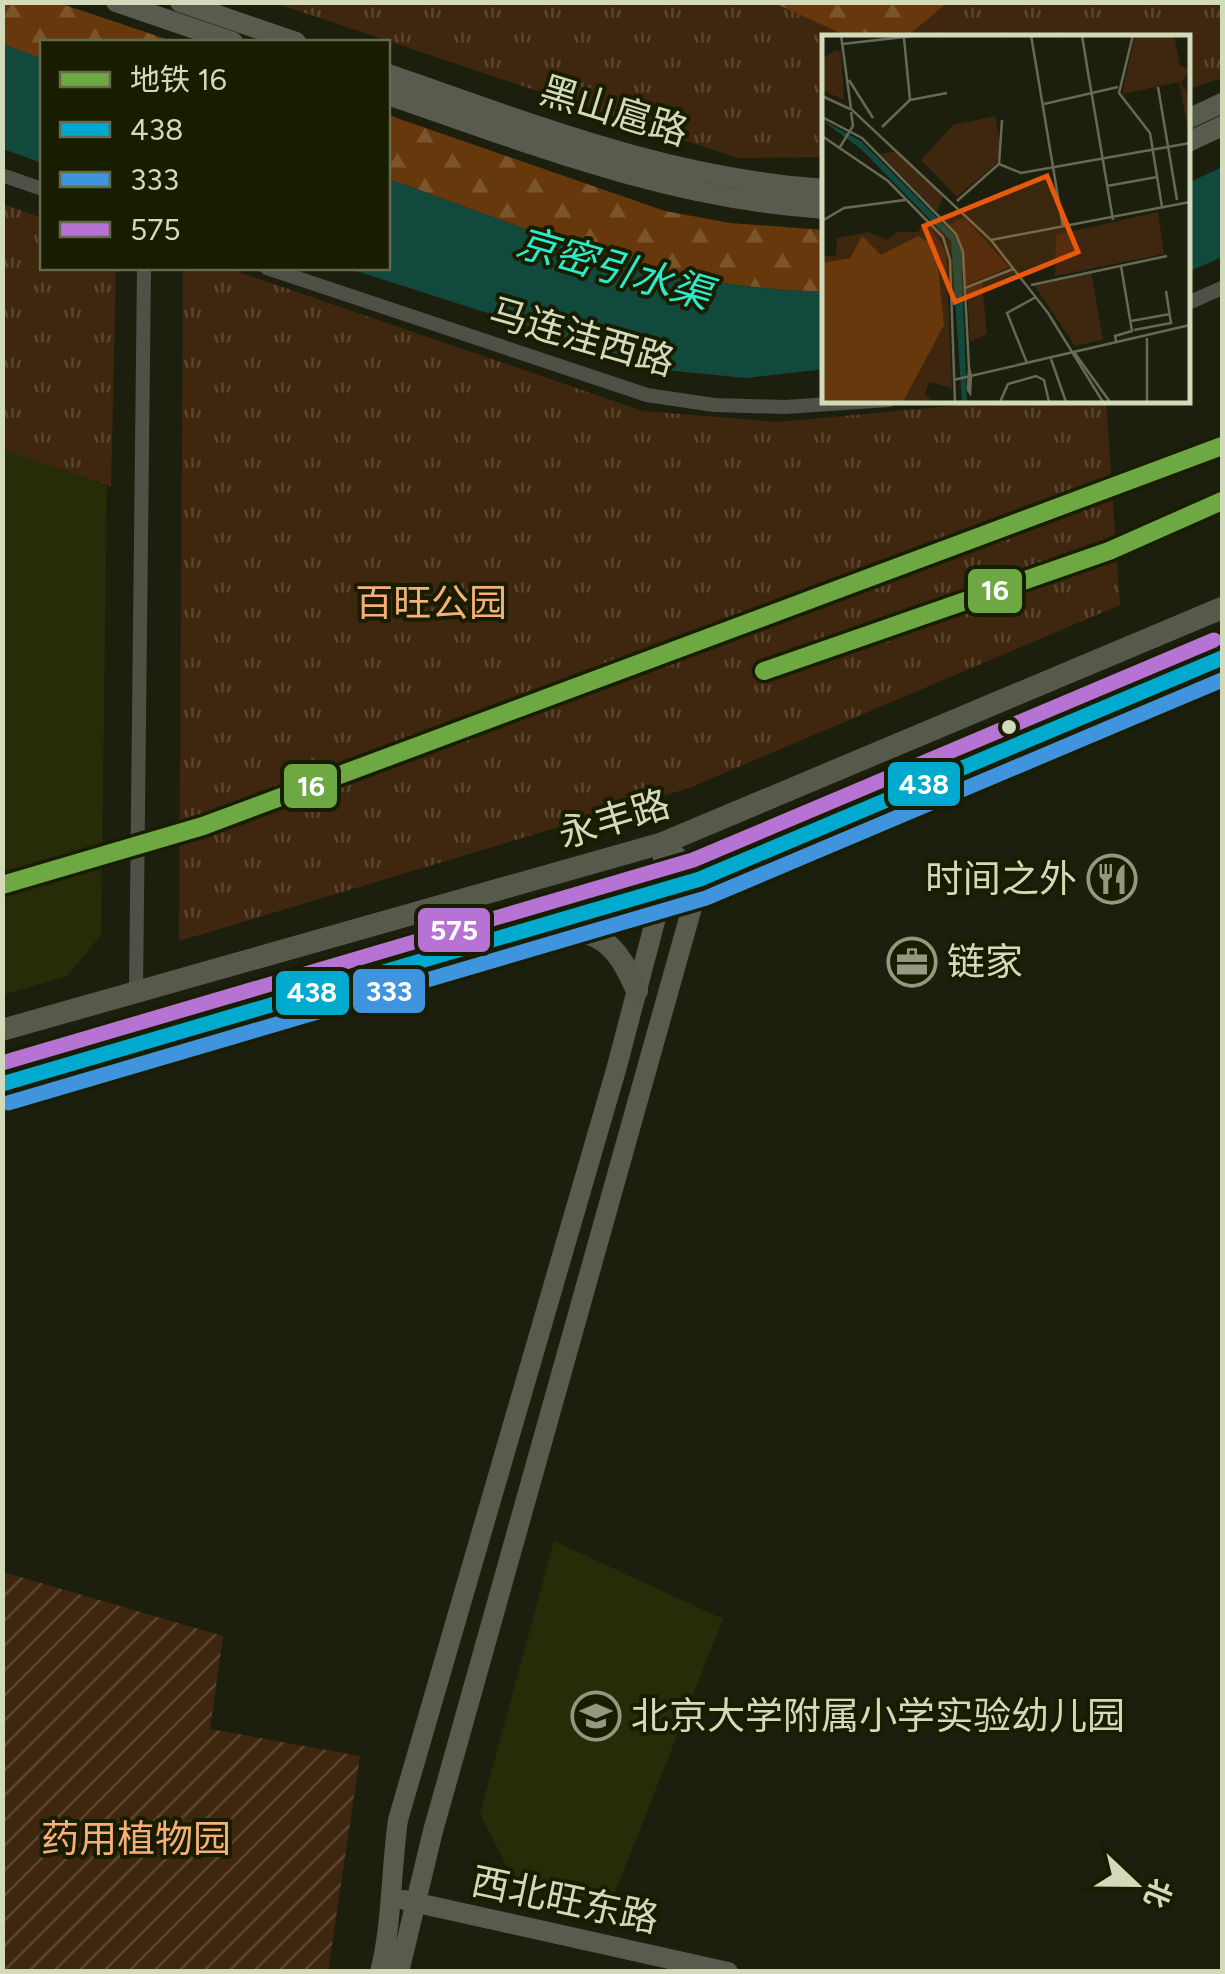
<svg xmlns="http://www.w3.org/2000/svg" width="1225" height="1974" viewBox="0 0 1225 1974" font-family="Figtree,'Noto Sans SC',sans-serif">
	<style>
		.built { fill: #272c08 }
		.grass { fill: url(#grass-tufts) }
		.forest { fill: url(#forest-firs) }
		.garden { fill: url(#garden-furrows) }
		.water { fill: #12493d }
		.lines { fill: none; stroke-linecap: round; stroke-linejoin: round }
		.street { stroke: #4f5147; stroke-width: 14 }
		.secondary { stroke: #595b4f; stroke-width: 20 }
		.primary { stroke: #57594b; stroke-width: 22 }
		.bus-1-casing { stroke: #191d00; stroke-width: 22 }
		.bus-2-casing { stroke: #191d00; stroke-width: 22 }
		.bus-3-casing { stroke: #191d00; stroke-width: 22 }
		.bus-1 { stroke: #00a9ce; stroke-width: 15 }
		.bus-2 { stroke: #4094de; stroke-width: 15 }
		.bus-3 { stroke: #b673d3; stroke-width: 15 }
		.metro-1-casing { stroke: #191d00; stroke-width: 25 }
		.metro-1 { stroke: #6da843; stroke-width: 18 }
		.bus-dot { fill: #d3daba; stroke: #191d00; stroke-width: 4 }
		.labels { text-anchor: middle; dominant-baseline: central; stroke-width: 8; stroke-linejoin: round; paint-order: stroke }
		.street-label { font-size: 38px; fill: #d3daba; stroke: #191d00 }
		.park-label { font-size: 38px; fill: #f8ae77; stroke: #191d00 }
		.poi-label { font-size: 38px; fill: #d3daba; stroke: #191d00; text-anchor: start }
		.water-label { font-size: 40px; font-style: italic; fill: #2cebca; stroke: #191d00 }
		.inset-road { fill: none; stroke: #666a53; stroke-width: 2.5 }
		.view { fill: #e8590c; fill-opacity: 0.15; stroke: #e8590c; stroke-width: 5 }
		.inset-edge { fill: none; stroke: #d3daba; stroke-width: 5 }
		.line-badge { stroke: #191d00; stroke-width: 4 }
		.badge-label { font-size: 28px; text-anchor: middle; font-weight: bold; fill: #fff }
	</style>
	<defs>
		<pattern id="grass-tufts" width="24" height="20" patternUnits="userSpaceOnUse" patternTransform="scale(2.5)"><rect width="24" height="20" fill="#3f260e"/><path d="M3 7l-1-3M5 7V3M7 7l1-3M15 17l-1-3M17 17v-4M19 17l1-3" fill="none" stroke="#5a452f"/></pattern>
		<pattern id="forest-firs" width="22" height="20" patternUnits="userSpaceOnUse" patternTransform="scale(2.5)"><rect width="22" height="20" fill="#66380b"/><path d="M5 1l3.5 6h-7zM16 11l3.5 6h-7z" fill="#7b542c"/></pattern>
		<pattern id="garden-furrows" width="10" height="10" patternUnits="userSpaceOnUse" patternTransform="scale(2.5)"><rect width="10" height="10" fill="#3f260e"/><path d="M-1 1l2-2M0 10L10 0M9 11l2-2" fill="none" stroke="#5a452f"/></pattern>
	</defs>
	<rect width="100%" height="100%" fill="#1d1f0e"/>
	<path class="built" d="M3 450 107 485 101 935 67 976 3 995Z
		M554 1541 723 1619 610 1905 515 1882 480 1814Z"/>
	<path class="grass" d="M275 3H1222V78L1188 89V38H825V157L737 158Z
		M3 204 42 218V268H116L111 486 3 450Z
		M183 268H227L643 411 778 422 951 406 967 400H1106L1120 605 689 788 179 941Z"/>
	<path class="forest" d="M3 2 59 3 175 42H42V59L3 44Z
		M774 3H947L905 38 849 37Z
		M388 115 665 211 730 223 825 230V291C665 291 536 231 388 179Z"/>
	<path class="garden" d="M3 1572 223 1636 210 1729 360 1756 328 1971H3Z"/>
	<path class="water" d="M3 44 42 59V163L3 149Z
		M1222 167V257L1188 272V183Z
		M388 179C536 231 665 291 825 291V369L746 378 665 370 347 268H388Z"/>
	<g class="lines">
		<path class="street" d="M2 175 42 189
			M267 268 647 395 714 405 785 407 889 400
			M1188 303 1222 288
			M136 990 144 268"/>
		<path class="secondary" d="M116 2 233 42
			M180 2 296 42
			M388 74C537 125 666 178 825 189
			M388 95C534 145 669 199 825 209
			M1188 119 1222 103
			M1188 142 1222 126
			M404 1900 728 1972
			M380 1972C392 1926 391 1869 398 1820L616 1070 663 891V843
			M399 1972 433 1831 700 879 663 843"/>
		<path class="primary" d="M547 928C601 929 616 943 637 991
			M2 1030 663 843 1222 608
			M2 1084 700 879 1222 658"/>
		<g class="bus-1-casing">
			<path id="bus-1" d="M2 1084 700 879 1222 658"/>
		</g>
		<g class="bus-2-casing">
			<path id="bus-2" d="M8 1103 706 898 1222 680"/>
		</g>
		<g class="bus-3-casing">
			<path id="bus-3" d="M2 1063 693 860 1214 640"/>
		</g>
		<use href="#bus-1" class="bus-1"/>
		<use href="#bus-2" class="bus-2"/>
		<use href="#bus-3" class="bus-3"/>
		<g class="metro-1-casing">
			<path id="metro-1" d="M764 671 1109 551 1222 501
				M2 885 203 826 1222 446"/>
		</g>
		<use href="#metro-1" class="metro-1"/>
	</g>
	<defs>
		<g id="restaurant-ring" transform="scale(2.5)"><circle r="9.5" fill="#191d00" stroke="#93997e" stroke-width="1.5"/><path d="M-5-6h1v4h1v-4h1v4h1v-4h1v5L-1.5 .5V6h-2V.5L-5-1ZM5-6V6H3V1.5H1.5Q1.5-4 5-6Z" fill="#93997e"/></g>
		<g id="office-ring" transform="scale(2.5)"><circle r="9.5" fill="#191d00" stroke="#93997e" stroke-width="1.5"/><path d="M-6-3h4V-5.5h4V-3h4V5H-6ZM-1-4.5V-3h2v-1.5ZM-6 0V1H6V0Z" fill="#93997e"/></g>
		<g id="school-ring" transform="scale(2.5)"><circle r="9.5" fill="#191d00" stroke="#93997e" stroke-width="1.5"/><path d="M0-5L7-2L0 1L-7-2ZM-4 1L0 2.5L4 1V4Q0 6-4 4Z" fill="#93997e"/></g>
	</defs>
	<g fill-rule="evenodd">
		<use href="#restaurant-ring" x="1112" y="879"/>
		<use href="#office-ring" x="912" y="962"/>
		<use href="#school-ring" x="596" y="1716"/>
	</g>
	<circle class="bus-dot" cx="1009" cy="727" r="9"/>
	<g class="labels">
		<g class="street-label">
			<text transform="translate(614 111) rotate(17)">黑山扈路</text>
			<text transform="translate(582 337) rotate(16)">马连洼西路</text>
			<text transform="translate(614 819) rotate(-17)">永丰路</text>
			<text transform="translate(565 1900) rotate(12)">西北旺东路</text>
		</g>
		<g class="park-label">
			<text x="431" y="603">百旺公园</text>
			<text x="136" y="1839">药用植物园</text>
		</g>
		<g class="poi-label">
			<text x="1077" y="879" text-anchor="end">时间之外</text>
			<text x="947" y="962">链家</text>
			<text x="631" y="1716">北京大学附属小学实验幼儿园</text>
		</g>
		<g class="water-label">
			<text transform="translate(614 268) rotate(16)">京密引水渠</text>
		</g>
	</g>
	<g transform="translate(822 35)">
		<rect width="368" height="368" fill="#1d1f0e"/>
		<path d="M313 0H352L358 30 367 34 359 49 367 59V100L357 47 300 59ZM14 15 19 17 22 65 0 55V24ZM173 81 179 114 174 129 135 162 99 125 131 90ZM76 116 122 160 115 177 57 119ZM142 182 187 232 144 250 127 190ZM104 186 124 217 130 353 107 347 103 359 110 364 91 367H0V221H14L15 203 47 197 65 205 75 197H96ZM160 248 165 299 148 307 145 254Z" fill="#3f260e"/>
		<path d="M40 201 59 220 96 201 114 211 122 290 81 367H0V228L28 223Z" fill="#66380b"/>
		<path d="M336 177 342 219 233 241 234 200ZM269 237 281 305 253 311 212 250Z" fill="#3f260e"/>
		<path d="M0 85 39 106 132 200 139 216 145 367H140L129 206 39 114Z" fill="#12493d"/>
		<path class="inset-road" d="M19 0 29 74 169 205 226 278 281 367M209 0 241 192M260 0 267 44M311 0 297 58 328 98 340 172M20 9 100 0M267 43 291 185M27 45 51 83M336 52 355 165M0 61 28 74M88 65 125 58M222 69 296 52M0 82 40 103 134 199 141 217 147 333M60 92 88 65 82 3M0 101 66 146 121 202 128 225 133 367M18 112 31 91 29 77M177 129 199 138 368 108M285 151 335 142M135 166 177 129 180 85M0 186 22 173 83 165M169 205 368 167M209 250 345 221M143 253 191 234M309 286 348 279M312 295 349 288 344 256M294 306 293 301 310 296 299 231M252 317 288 367M229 324 244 367M205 328 185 278 214 262M147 333 149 341 148 358 146 355ZM131 345 368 290M178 367 186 349 214 341 222 345 227 367M325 367V303"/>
		<path class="view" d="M225 141 256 217 133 267 102 191Z"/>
		<rect width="368" height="368" class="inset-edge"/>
	</g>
	<g class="line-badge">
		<rect x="966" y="567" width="58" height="48" rx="10" fill="#6da843"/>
		<rect x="886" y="760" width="76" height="48" rx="10" fill="#00a9ce"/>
		<rect x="282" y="762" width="57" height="48" rx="10" fill="#6da843"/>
		<rect x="416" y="906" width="76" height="48" rx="10" fill="#b673d3"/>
		<rect x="351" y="967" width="76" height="48" rx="10" fill="#4094de"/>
		<rect x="274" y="969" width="77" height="48" rx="10" fill="#00a9ce"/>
	</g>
	<g class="badge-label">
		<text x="995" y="600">16</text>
		<text x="924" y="794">438</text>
		<text x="311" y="796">16</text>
		<text x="454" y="940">575</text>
		<text x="389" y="1001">333</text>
		<text x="312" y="1002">438</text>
	</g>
	<rect width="1225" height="1974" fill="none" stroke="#d3daba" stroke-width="10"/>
	<rect x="40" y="40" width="350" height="230" fill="#191d00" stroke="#63694a" stroke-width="2.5"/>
	<rect x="60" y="72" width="50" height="15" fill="#6da843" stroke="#63694a" stroke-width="2.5"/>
	<text x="130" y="90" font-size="30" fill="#d3daba">地铁 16</text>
	<rect x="60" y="122" width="50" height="15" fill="#00a9ce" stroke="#63694a" stroke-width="2.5"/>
	<text x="130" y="140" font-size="30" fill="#d3daba">438</text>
	<rect x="60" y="172" width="50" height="15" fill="#4094de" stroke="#63694a" stroke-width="2.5"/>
	<text x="130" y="190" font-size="30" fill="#d3daba">333</text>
	<rect x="60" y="222" width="50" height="15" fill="#b673d3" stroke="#63694a" stroke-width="2.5"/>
	<text x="130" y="240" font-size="30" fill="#d3daba">575</text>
	<g transform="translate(1135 1884) rotate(112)" stroke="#191d00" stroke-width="8" paint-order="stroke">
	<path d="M0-8L18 38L0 25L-18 38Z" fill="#d3daba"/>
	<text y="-15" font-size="28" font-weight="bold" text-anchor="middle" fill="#d3daba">北</text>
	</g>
</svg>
